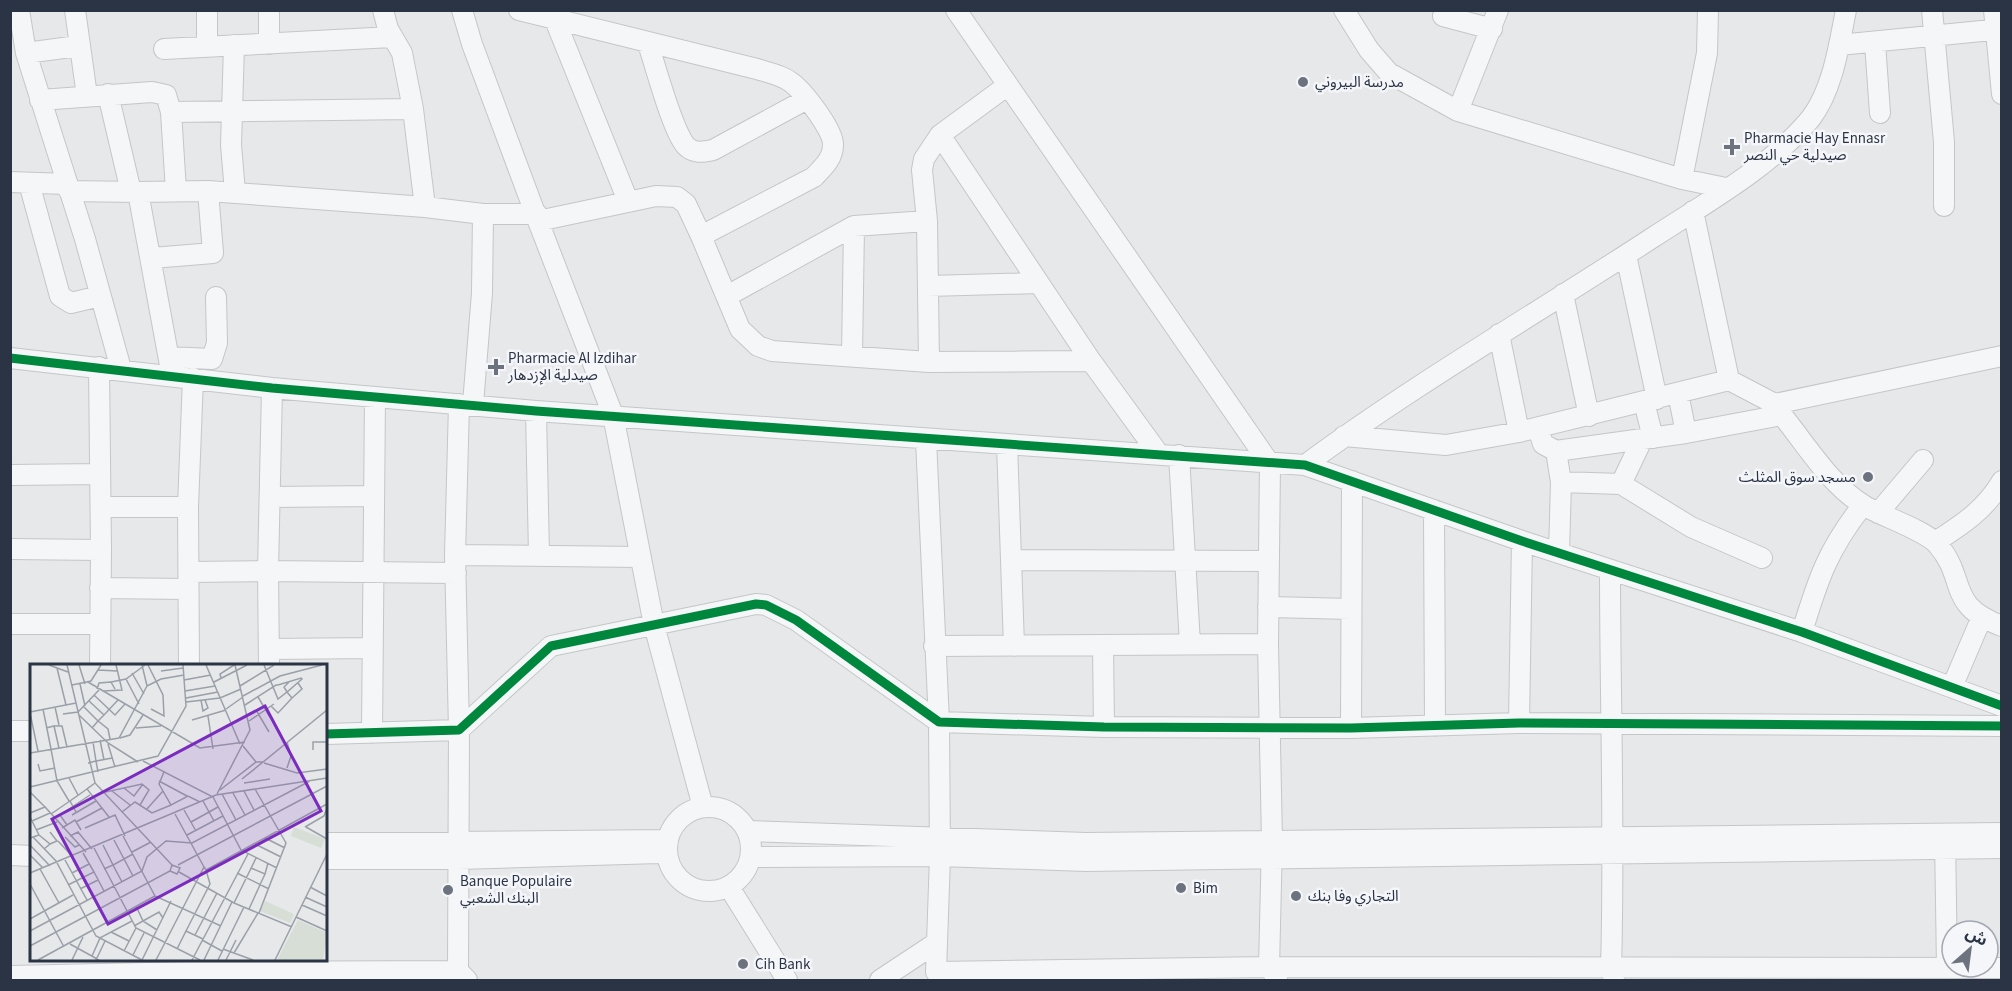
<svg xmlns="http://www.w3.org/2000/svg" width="2012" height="991" viewBox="0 0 2012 991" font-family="'Source Sans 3','Noto Sans Arabic',sans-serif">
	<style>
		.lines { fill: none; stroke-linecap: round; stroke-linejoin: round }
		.minor-casing { stroke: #c4c6c8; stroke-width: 22 }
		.minor { stroke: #f5f6f7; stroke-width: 20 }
		.cycleway-casing { stroke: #f4f6f9; stroke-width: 13 }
		.cycleway { stroke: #00873e; stroke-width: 9 }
		.poi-dot { fill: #6c737f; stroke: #f4f6f9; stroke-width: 2 }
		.labels { text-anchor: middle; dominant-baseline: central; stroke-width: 5; stroke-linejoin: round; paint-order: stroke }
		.poi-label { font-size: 15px; fill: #2b3445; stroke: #f4f6f9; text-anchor: start }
		.inset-road { fill: none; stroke: #9ba0a8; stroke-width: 1.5 }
		.view { fill: #7b2cbf; fill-opacity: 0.15; stroke: #7b2cbf; stroke-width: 3 }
		.inset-edge { fill: none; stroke: #2b3445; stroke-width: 3 }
	</style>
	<rect width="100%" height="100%" fill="#e6e8ea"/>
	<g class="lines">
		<g class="minor-casing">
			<path id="minor" d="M19 10 26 53 85 239 121 369
				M75 10 87 96
				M269 10V44
				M383 10 388 29 402 53 413 109 425 207
				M462 10 472 44 538 221 613 415 654 625 703 807
				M519 10 757 69C769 73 782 75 792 83 804 92 834 131 833 145 833 159 823 167 814 177L701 236
				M956 10 1270 464 1268 644 1272 841 1269 967 1277 978
				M1344 10 1369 50 1389 73 1458 111 1682 179 1726 188
				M1932 10 1944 142V206
				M1994 10 2002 94
				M1443 16 1492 29
				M555 20 628 201
				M1875 43 1880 113
				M648 44C656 67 672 130 686 146 694 154 703 152 713 150L807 99
				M207 45V10
				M234 45 231 145 235 192
				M1839 45 2002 29
				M164 49 392 37
				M26 53 78 46
				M1008 85 940 135 924 159 922 170 927 221 929 362 1091 361 1158 453
				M108 94 131 192
				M40 100 152 92 166 95 171 112 176 191
				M1458 111 1498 10
				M171 112 413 109
				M940 135 1091 361
				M1682 179 1707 53 1708 10
				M10 182 67 184
				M29 183 60 296 71 303 100 296
				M69 191 138 192 172 376
				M208 191 425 207 483 214 482 293 473 404
				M138 192 208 191 213 253 152 258
				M1693 211 1729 380 1775 404 2002 356
				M483 214H537
				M538 221 656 196 677 197 686 204 701 236 740 329 758 346 772 351 929 362
				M1626 255 1657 399
				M928 286 1039 283
				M1563 294 1589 416
				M727 296 854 226 927 221
				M1499 334 1519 432
				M852 356 854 226
				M169 357 212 359 217 343 216 297
				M10 358 272 388 536 411 1305 465 1522 541 1802 632 2002 706
				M1678 393 1686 433
				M1644 402 1653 438
				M459 404 455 555 459 730 458 971 467 980
				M536 411 539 555
				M1782 415C1807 446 1830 485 1865 506 1882 516 1926 531 1937 544 1968 579 1945 605 2002 626
				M1538 428 1543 444 1556 451 1561 482 1559 553
				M1344 436 1446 445 1519 432 1729 380
				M926 440 939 722 940 856 936 972 1269 967 2002 968
				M1007 444 1014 646
				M1556 451 1686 433 1782 415 1776 405
				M1179 455 1190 644
				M1305 465C1416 383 1536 314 1652 238 1704 204 1772 166 1811 118 1833 89 1839 45 1846 10
				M10 475 100 474
				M1561 482 1621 484 1691 527 1762 558
				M1621 484 1642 440
				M270 497 374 496
				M101 507H188
				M1434 510 1435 726
				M1878 513 1923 460
				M1935 542C1962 525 1986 509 2002 481
				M10 549 101 550 99 367
				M455 555 640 557
				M1012 560 1268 561
				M1610 570C1610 703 1615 835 1611 968L1614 980
				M189 572 268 571 272 388
				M100 588 188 589
				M1268 607 1351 609
				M10 624H100
				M1802 632C1818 579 1828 549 1863 505
				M1103 645 1104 727
				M934 646 1268 644
				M269 649 372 648
				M100 666 101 550
				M189 666 188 507 193 378
				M269 666 268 571 456 573
				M1952 687 1981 619
				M1519 723 1522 541
				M1351 728 1352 481
				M10 731H32
				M372 733 375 397
				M326 734 459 730 551 646 756 604 766 605 796 620 939 722 1104 727 1351 728 1519 723 2002 726
				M667 849a42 42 0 1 1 84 0a42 42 0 1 1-84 0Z
				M747 831 1086 843 2002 833
				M1945 836 1947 968
				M326 843 667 840
				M10 855 32 856
				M751 857 940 856 1086 861 2002 848
				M326 859H458L659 853
				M729 887 787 980
				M10 976 192 972 458 971
				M880 980 936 943"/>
		</g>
		<use href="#minor" class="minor"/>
		<g class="cycleway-casing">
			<path id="cycleway" d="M10 358 272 388 536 411 1305 465 1522 541 1802 632 2002 706
				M326 734 459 730 551 646 756 604 766 605 796 620 939 722 1104 727 1351 728 1519 723 2002 726"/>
		</g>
		<use href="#cycleway" class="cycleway"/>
	</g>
	<g class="poi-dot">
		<circle cx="1303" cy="82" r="6"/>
		<path d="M1729 138h6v6h6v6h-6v6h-6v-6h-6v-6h6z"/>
		<path d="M493 358h6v6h6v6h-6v6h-6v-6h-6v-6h6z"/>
		<circle cx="1868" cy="477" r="6"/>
		<circle cx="1181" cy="888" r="6"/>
		<circle cx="448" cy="890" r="6"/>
		<circle cx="1296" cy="896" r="6"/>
		<circle cx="743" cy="964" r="6"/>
	</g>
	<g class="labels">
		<g class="poi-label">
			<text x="1315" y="82">مدرسة البيروني</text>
			<text x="1744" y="138">Pharmacie Hay Ennasr<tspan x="1744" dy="17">صيدلية حي النصر</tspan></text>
			<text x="508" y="358">Pharmacie Al Izdihar<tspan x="508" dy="17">صيدلية الإزدهار</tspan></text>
			<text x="1856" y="477" text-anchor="end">مسجد سوق المثلث</text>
			<text x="460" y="881">Banque Populaire<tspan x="460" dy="17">البنك الشعبي</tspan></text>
			<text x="1193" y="888">Bim</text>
			<text x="1308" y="896">التجاري وفا بنك</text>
			<text x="755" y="964">Cih Bank</text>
		</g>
	</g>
	<g transform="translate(30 664)">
		<rect width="297" height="297" fill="#e6e8ea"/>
		<path d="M235 237 264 250 260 259 230 247Z" fill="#d6ded6"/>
		<path d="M264 163 295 175 291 184 261 172Z" fill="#d6ded6"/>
		<path d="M268 256 297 269 293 296H247Z" fill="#d6ded6"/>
		<path class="inset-road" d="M19 1 38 8M37 1 65 119 142 201M49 1 55 20M118 1 133 31 134 52 121 45M176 1 210 80M234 1 248 35 257 28 262 34 248 49 241 42M27 4 36 41M68 6 87 7M131 7 153 4M102 9 114 30M191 14 190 10 204 1M96 15 109 40M154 16 181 11M58 18 170 84 215 78M184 18 217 1M50 20 55 42M42 21 61 17 71 1M117 22 131 15 154 11M210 22 244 1M67 25 69 19 81 18M85 25 81 18 96 15 115 1M73 27 92 26 86 1M155 27 185 22M64 31 85 51 95 40M213 32 250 12 292 1M228 33 240 53M156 34 188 28M262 34 272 25 268 19M171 36 173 47 178 44 175 36M59 37 74 51 88 36M156 38 190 34 211 25M215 41 246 21H248L271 14 272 15 257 28 254 23 259 18M25 43 29 61M54 43 68 57 74 51M13 45 21 85M196 45 213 33M226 46 239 68M0 48 46 39M0 49 8 87M33 50 48 48 69 26M49 51 78 79 108 98M178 52 183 85M162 56 196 46M219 57 244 40M24 62H32L37 83M16 64 24 62 29 84M62 64 68 57 78 65 80 75M106 64 131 62M90 74 100 71 113 51M70 76 74 96M63 78 66 97 82 94M257 78 261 92 257 104M78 80 85 103M213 82 226 98H233L297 46M21 85 27 117 39 137M283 86V78H297M0 89 89 74 117 22 112 1M113 97 183 133 211 186 247 204M58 99 66 97 68 108M234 99 267 109 297 105M8 100 10 107 25 104M134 108 129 120 141 141 158 132 170 138M39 114 48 131M212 115 233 98M129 117 157 132M65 119 57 125 79 153M214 119 240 115M0 123 128 92 156 42 153 1M94 124 104 132 113 120M225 125 256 179 229 249M190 126 226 98M82 127 100 141M214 127 224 146M0 128 15 143M71 129 112 120 119 126 110 141M203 129 215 151M187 130 220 66 205 1M192 130 206 156M173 137 184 157M116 146 133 127M154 146 166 167M46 148 40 137 57 125M92 148 105 138 122 149 141 141M0 149 15 143 56 188M21 150 40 137M145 150 174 203M30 151 60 131M42 151 66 137M0 153 2 157 20 149M24 155 30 151 37 161M46 158 72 144M161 158 188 143M275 163 294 152 297 144M276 163 297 175M32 164 45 156 51 166M55 164 85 151 95 172M6 166 27 158M20 168 27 177 20 180M9 171 20 180 14 185M157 171 193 152M40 172 48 168 62 185M93 172 125 232 191 262M3 173 26 197 66 272 70 274 102 257M35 173 45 183 49 181M0 174 9 171 2 157M235 174 255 184M84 176 103 212M28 177 43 193M225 180 251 193M0 181 20 202M73 181 83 201 74 205M64 184 106 264 170 296M102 188 121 178M0 191 13 204M35 196 57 236M148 201 297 122M174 203 176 206 297 140M221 204 235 210 238 199M10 205 29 239M64 208 74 227M149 208 204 239 262 263M0 209 186 131 297 114M42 209 59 200M207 209 239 225M92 218 83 201 103 190M0 220 34 283M38 221 64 208 53 189M280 223 297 232M50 225 68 216M275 233 297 243M204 239 226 194M272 241 297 252M106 242 113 257 127 266M219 245 235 210M266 253 297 267M0 255 43 231M104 262 129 248 133 254M0 267 112 207 117 193 136 177 162 179 280 117M156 267 180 220 176 206M81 268 99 277M165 271 187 229M172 276 192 287M40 280 69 296M0 282 140 207 142 201 150 204 147 210 140 207M147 285 156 267 173 275M193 285 223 296M94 287 106 264M204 289 228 249M103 291 114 269M62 292 70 274 112 296M8 296 125 232M42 296 53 273M66 296 75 277M112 296 141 237M126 296 174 203M162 296 218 190M174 296 202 238M188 296 214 243M196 296 206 276M245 296 297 190"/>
		<path class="view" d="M235 42 291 147 78 260 22 155Z"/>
		<rect width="297" height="297" class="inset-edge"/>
	</g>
	<rect width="2012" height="991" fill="none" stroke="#2b3445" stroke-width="24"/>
	<g transform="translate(1970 949) rotate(28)"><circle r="28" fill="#f4f6f9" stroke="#a4a8b1" stroke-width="1.5"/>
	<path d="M0-4.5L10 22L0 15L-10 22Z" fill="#6c737f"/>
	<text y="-9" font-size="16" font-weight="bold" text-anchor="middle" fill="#2b3445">ش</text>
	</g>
</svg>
